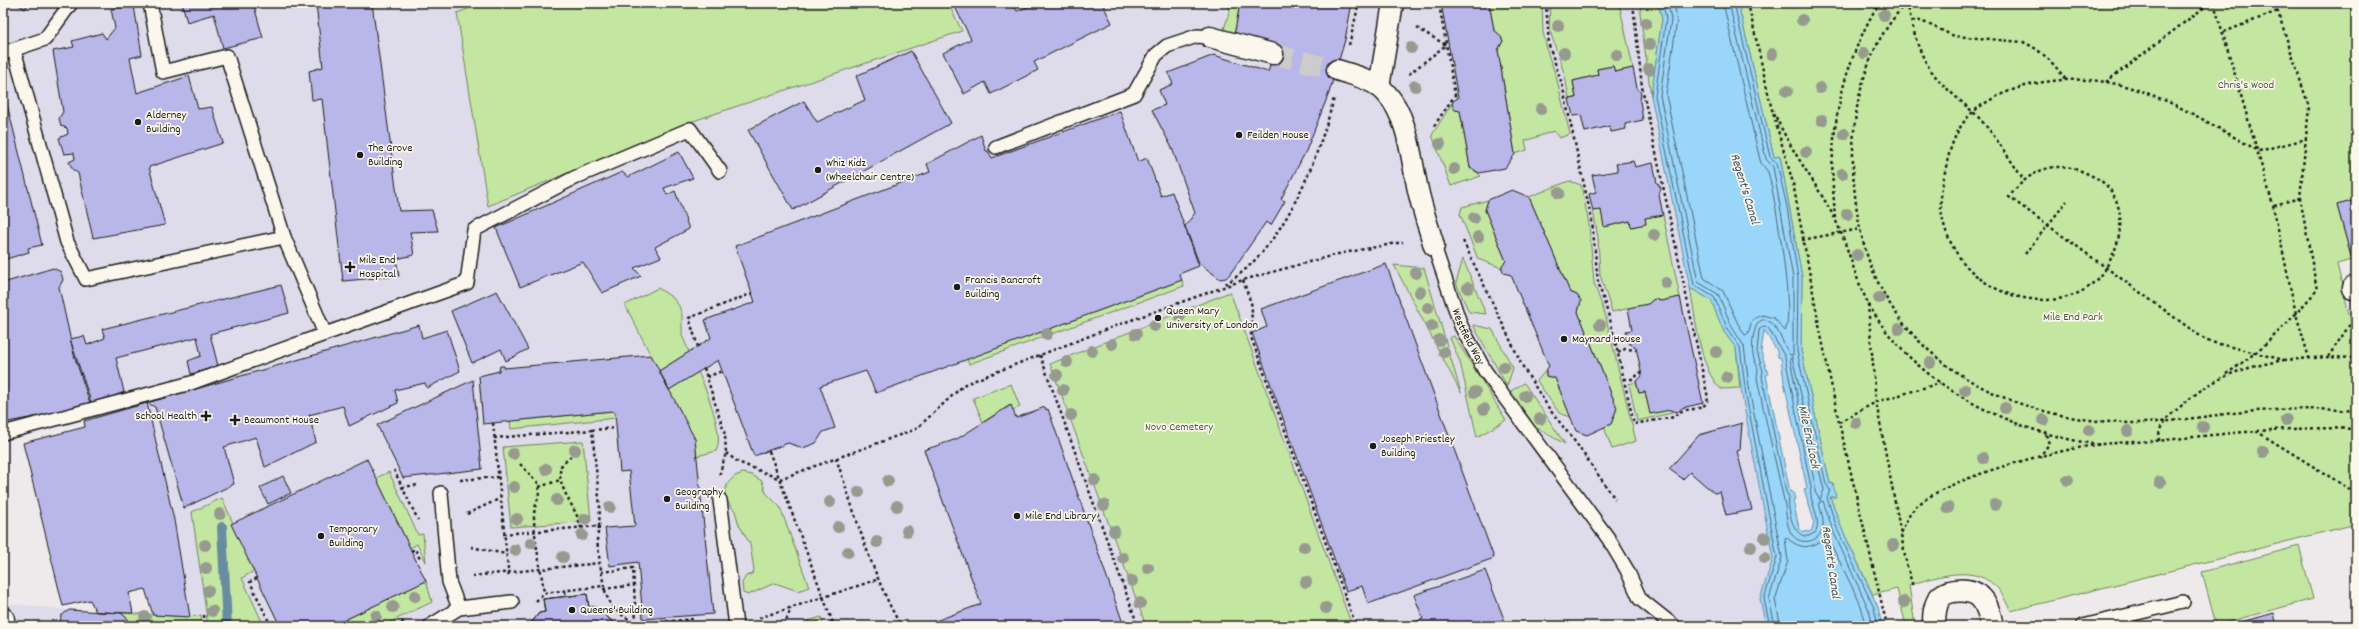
<svg xmlns="http://www.w3.org/2000/svg" width="2359" height="629" viewBox="0 0 2359 629" font-family="Dekko,sans-serif">
	<style>
		.built { fill: #dedbea }
		.green { fill: #c3e7a1; stroke: #70825e }
		.water { fill: #99d6fa; stroke: #678ca1; fill-rule: evenodd }
		.lines { fill: none; stroke-linecap: round; stroke-linejoin: round }
		.shore { stroke: #4e6675; stroke-width: 1 }
		.stream { stroke: #678ca1; stroke-width: 10 }
		.building { fill: #b9b7e9; stroke: #1c1c1c }
		.pedestrian-tunnel { stroke: #cecbcc; stroke-width: 20; stroke-dasharray: 20 10; stroke-linecap: butt }
		.service-casing { stroke: #1c1c1c; stroke-width: 16 }
		.pedestrian-casing { stroke: #1c1c1c; stroke-width: 23 }
		.minor-casing { stroke: #1c1c1c; stroke-width: 25 }
		.path { stroke: #1c1c1c; stroke-width: 2.5; stroke-dasharray: 3 3; stroke-linecap: butt }
		.service { stroke: #fbf7ec; stroke-width: 13 }
		.pedestrian { stroke: #fbf7ec; stroke-width: 20 }
		.minor { stroke: #fbf7ec; stroke-width: 22 }
		.tree { fill: #969a8f }
		.poi-dot { fill: #1c1c1c; stroke: #fbf7ec; stroke-width: 1.5 }
		.labels { text-anchor: middle; dominant-baseline: central; stroke-width: 3.5; stroke-linejoin: round; paint-order: stroke }
		.park-label { font-size: 12px; fill: #4e5944; stroke: #fbf7ec }
		.poi-label { font-size: 12px; fill: #1c1c1c; stroke: #fbf7ec; text-anchor: start }
		.street-label { font-size: 12px; fill: #1c1c1c; stroke: #fbf7ec }
		.water-label { font-size: 13px; font-style: italic; fill: #42545f; stroke: #fbf7ec }
	</style>
	<rect width="100%" height="100%" fill="#eeeaeb"/>
	<filter id="ink" filterUnits="userSpaceOnUse"><feTurbulence type="fractalNoise" baseFrequency=".025" numOctaves="2"/><feDisplacementMap in="SourceGraphic" scale="8" xChannelSelector="R" yChannelSelector="G"/><feConvolveMatrix kernelMatrix="1 2 1 2 8 2 1 2 1" color-interpolation-filters="sRGB"/></filter>
	<g filter="url(#ink)">
		<path class="built" d="M3 3H1658L1662 19 1651 96 1690 288 1711 300 1740 388 1773 558 1760 599 1766 626H3V603L69 610 190 616 174 520 147 404 3 442Z"/>
		<path class="green" d="M484 3H948L962 31 693 121 488 206 457 13Z
			M1227 3H1240L1234 36 1224 29 1230 10Z
			M1489 3H1542L1543 32 1548 54 1556 76 1570 134 1559 138 1554 131 1525 141 1527 150 1515 154 1498 50 1503 41 1500 35 1494 30Z
			M1550 3H1619L1633 68 1615 72 1613 66 1597 69 1598 75 1573 81 1576 98 1569 99 1565 76 1549 28Z
			M1641 3H1658L1662 19 1651 96 1640 13Z
			M1738 3H2356V200L2337 205 2352 260 2337 264 2351 322 2356 320V524L2011 611C2007 605 2004 596 1999 590 1976 562 1937 577 1909 585L1915 626H1906L1897 589 1873 595 1842 529 1830 497H1835L1832 483 1830 484 1801 350 1802 277 1780 156 1774 157Z
			M1452 103 1454 109 1460 111 1470 167 1481 176 1451 186 1432 135Z
			M1569 181 1581 185 1589 224 1594 283 1605 314 1636 441 1612 449 1604 427 1611 424 1617 408 1578 312 1581 301 1577 295 1570 292 1529 197Z
			M1488 200 1485 210 1506 261 1502 268 1478 259 1460 214 1462 207Z
			M1601 210 1605 227 1630 221 1631 227 1646 224 1645 218 1663 215 1680 297 1661 301 1654 299 1648 304 1612 312 1600 275 1598 237 1593 211Z
			M1463 259 1486 314 1469 312 1456 283Z
			M1394 265 1424 268 1461 393Z
			M1182 280 1184 286 969 364 967 359Z
			M658 288 673 298 679 306 682 315V335L689 352 659 371 625 305Z
			M1690 288 1711 300 1724 332 1736 348 1740 388 1721 389C1699 369 1696 317 1690 288Z
			M1230 292 1246 335 1352 626H1146L1052 369 1050 364Z
			M1473 325 1492 329 1513 368 1507 386Z
			M1454 336 1506 420 1477 437 1460 362 1450 338Z
			M1546 370V376L1555 378 1571 417 1559 413 1537 381Z
			M698 372C706 388 725 437 716 451L697 456 669 390Z
			M1636 382 1639 393 1645 392 1672 411V413L1637 421 1629 384Z
			M1524 383 1565 444 1535 427 1511 391Z
			M1011 384 1020 407 1013 410 1010 405 983 422 973 398Z
			M612 411 615 413 616 418 511 429 510 421Z
			M583 441 591 521 511 527 503 447Z
			M389 472 418 535 423 534 426 562 417 544 410 548 376 478Z
			M743 473 752 475 762 481 766 493 780 507 809 587 798 591 775 583 748 595 743 593 742 583 746 576 752 574 754 570 750 544 739 525 735 511 726 500 725 491 728 483 735 476Z
			M222 498 254 571 242 578 264 626H208L192 512Z
			M2299 546 2313 599 2216 625 2202 572Z
			M426 581 432 602 382 626H332Z
			M121 613 190 617 201 615 202 626H129V620Z
			M821 617 824 626H809L808 621Z"/>
		<path class="water" d="M1658 3H1738L1774 157 1780 156 1802 277 1801 350 1830 484 1833 483 1836 497H1830L1842 529 1878 607 1882 626H1766L1760 599 1773 558 1742 396 1736 348 1724 332 1711 300 1690 288 1651 96 1662 19ZM1764 330 1777 351 1778 357 1781 358 1784 382 1807 488 1804 489 1814 521 1812 530 1809 532 1802 531 1799 528 1793 500 1795 499 1793 492H1790L1766 375 1768 374 1761 352Z"/>
		<g class="lines">
			<path class="shore" d="M1663 3 1666 19 1655 96 1694 285 1714 297 1728 330 1740 347 1746 395 1777 557 1764 599 1770 626
				M1668 3 1671 20 1660 95 1698 282 1718 294 1732 327 1744 346 1750 394 1782 557 1769 599 1775 626
				M1674 3 1677 20 1666 95 1704 278 1723 291 1738 324 1745 335 1748 334 1752 320 1762 315 1774 318 1785 331C1795 315 1775 195 1768 172 1766 168 1761 165 1760 160L1723 3
				M1729 3 1766 159 1773 167 1793 278V355H1790C1784 346 1780 331 1771 323 1754 309 1751 345 1753 354 1753 360 1757 364 1758 369 1758 371 1757 375 1757 378 1765 418 1775 460 1784 500 1786 510 1786 524 1791 533 1799 547 1821 543 1823 526 1824 518 1820 510 1819 502L1823 501 1834 533 1869 610 1873 626
				M1734 3 1770 157 1777 163 1787 207 1798 278 1797 351 1826 484 1830 490 1827 498 1838 531 1874 608 1878 626
				M1765 326 1769 329 1785 357 1811 487C1808 502 1822 516 1816 532L1809 536C1793 539 1787 509 1789 497L1786 492 1762 377 1763 371 1757 352 1759 330Z
				M1792 357 1824 490 1820 500 1815 492V486L1790 359Z
				M1781 626 1775 600 1788 561 1785 539 1787 538C1803 552 1814 547 1827 536L1859 601 1867 626"/>
			<path class="stream" d="M222 527 227 626"/>
		</g>
		<path class="building" d="M16 3H29L25 9Z
			M182 3H266L254 6 263 38 223 48 214 14 187 22Z
			M316 3H372L399 211 432 210 438 231 410 232 414 255 396 259 399 276 343 281 322 99 312 100 309 71 323 67Z
			M953 3H1012L1017 11 1039 3H1102L1112 23 1034 62 1038 70 991 94 985 82 964 94 943 53 971 39Z
			M1240 3H1352L1345 40 1329 93 1306 151 1281 199 1285 201 1271 225 1266 222 1230 274 1226 278 1220 279 1199 263 1185 226 1195 213 1172 148 1152 110 1165 105 1159 90 1173 84 1168 73 1214 55 1268 72 1276 47 1234 36Z
			M1441 3H1489L1494 30 1500 35 1503 41 1498 50 1515 154 1505 168 1479 173 1470 167 1460 111 1455 110 1452 105 1453 101 1458 98Z
			M134 6 142 55 130 58 137 93 189 76 198 109 212 107 223 143 149 167 165 225 93 238 78 173 73 170 69 162 75 159 74 153 64 154 59 138 68 134 67 128 61 126 59 118 63 112 53 51 74 47 72 41 102 33 106 39 115 28 111 9Z
			M911 51 951 123 793 210 748 130 804 101 817 122 865 100 856 76Z
			M1613 66 1615 72 1633 68 1637 88 1641 93 1640 101 1643 120 1625 124 1626 129 1611 132 1610 126 1585 132 1581 115 1573 116 1569 99 1576 98 1573 81 1598 75 1597 69Z
			M3 88 42 245 28 248 29 252 3 260Z
			M1120 111 1138 162 1147 158 1161 196 1172 192 1199 266 1179 274 1182 280 876 393 866 371 820 386 835 428 823 432 816 443 803 448 788 443 754 456 718 360 669 390 659 371 711 338 705 320 755 302 735 246 930 172 927 164 981 135 986 151H988L992 158Z
			M679 152 693 178 664 188 667 195 675 191 689 229 655 247 661 257 634 268 641 276 602 293 583 262 520 287 496 228 622 172 628 177Z
			M1633 161 1635 167 1653 163 1657 183 1661 188 1659 195 1663 215 1645 218 1646 224 1631 227 1630 221 1604 227 1601 210 1593 211 1589 194 1596 192 1592 175 1618 171 1616 164Z
			M1512 190 1529 197 1570 292 1577 295 1581 301 1578 312 1617 408 1611 424 1587 435 1576 431 1555 378 1546 376V370L1549 366 1511 275 1504 273 1502 269V265L1506 261 1485 210 1488 200Z
			M2356 200V259L2352 260 2337 205Z
			M1386 264 1494 558 1368 604 1362 586 1346 591 1252 333 1267 327 1261 309Z
			M53 268 61 272 63 280 59 287 74 355 91 406 3 423V283Z
			M281 285 289 313 210 334 218 366 191 374 188 361 201 356 197 337 116 358 124 392 92 405 70 339 84 336 87 345 105 338 102 329Z
			M497 291 528 349 506 361 501 349 472 363 451 311Z
			M1680 297 1703 403 1682 408 1678 412 1670 410 1650 414 1645 392 1639 393 1636 382 1642 376 1636 347 1628 343 1626 331 1632 330 1628 308 1648 304 1654 299 1661 301Z
			M419 325 422 338 447 330 460 371 427 388 425 383 395 390 398 403 349 426 343 406 309 415 316 442 265 467 256 437 224 447 234 484 184 508 155 407 147 403Z
			M651 355 695 439 713 614 643 619 638 562 610 566 605 528 635 526 629 471 620 472 615 413 612 411 483 424 479 376 499 371 500 366H504V368Z
			M473 380 482 469 403 478 377 425Z
			M147 403 174 520 190 617 153 615 145 589 129 593 133 613 96 612 90 600 63 606 23 443 85 427 84 421Z
			M1011 405 1016 418 1045 407 1046 410 1048 409 1124 626H922L981 604 924 450 957 439Z
			M1742 423 1740 450 1737 451 1752 510 1726 515 1720 492 1714 493 1690 472 1683 479 1669 469 1699 435Z
			M367 459 426 581 332 626H280L231 524Z
			M283 476 291 493 268 504 260 488Z
			M1485 570 1504 619 1485 626H1402L1423 619 1414 595Z
			M587 594 589 607H595L618 626H529L539 613 545 612 543 599Z
			M587 594 589 607H595L618 626H529L539 613 545 612 543 599Z
			M69 610 121 613 129 620V626H60L61 616Z
			M2274 613 2277 626H2228Z"/>
		<g class="lines">
			<path class="pedestrian-tunnel" d="M1273 54 1337 70"/>
			<g class="service-casing">
				<g id="service">
					<path d="M3 50 6 52 45 39 71 3"/>
					<path d="M14 50 67 242 86 279 284 237 227 56 163 72 150 3"/>
					<path d="M996 147 1134 94 1156 55 1167 46 1197 36 1210 37"/>
					<path d="M284 237 325 334 467 283 474 230 574 178 690 129 720 171"/>
					<path id="s1" d="M1434 246 1461 326 1485 371 1608 538 1627 570 1640 599 1674 626"/>
					<path d="M3 433 191 383 325 334"/>
					<path d="M441 493 449 582 459 608"/>
					<path d="M720 500 736 626"/>
					<path d="M430 626 459 608 512 602"/>
					<path d="M2083 626 2183 602"/>
				</g>
			</g>
			<g class="pedestrian-casing">
				<path id="pedestrian" d="M1210 37 1273 54
					M1337 70C1353 75 1375 80 1386 93 1409 118 1411 159 1418 190 1422 209 1429 228 1434 246
					M1379 87 1393 3"/>
			</g>
			<g class="minor-casing">
				<path id="minor" d="M2353 288 2356 287
					M3 619V626
					M1934 626C1934 617 1934 607 1939 599 1947 588 1972 588 1981 598 1988 605 1990 617 1992 626"/>
			</g>
			<path class="path" d="M1546 3 1549 45 1562 84 1592 221 1598 282 1611 323 1634 424 1674 417C1683 404 1705 415 1708 398L1642 87 1633 3
				M1748 3 1771 106 1793 183 1819 325 1839 422 1887 626
				M1905 3C1897 14 1888 25 1881 37 1850 94 1848 162 1859 223 1884 360 2011 424 2141 423 2176 422 2210 415 2244 412 2281 409 2319 408 2356 411
				M1907 3C1911 18 1914 36 1920 50 1931 78 1952 93 1973 112 1993 131 2008 157 2024 180
				M2214 3 2273 205 2296 314 2309 358
				M1912 21H1921L1954 36 2023 42C2042 50 2055 65 2066 80
				M2224 32 2278 11
				M1349 45 1359 3
				M1409 74 1446 45 1417 28
				M2106 82 2210 3
				M1776 117C1792 153 1817 184 1835 219 1848 246 1854 275 1867 301 1910 384 2013 434 2102 445
				M1434 126 1455 95 1439 4 1435 3
				M2274 205 2300 198
				M1835 218C1834 197 1831 175 1833 154 1835 102 1852 47 1879 3
				M1802 240 1860 229
				M1463 241 1524 369 1550 410 1576 443 1615 499
				M2025 254 2067 201
				M1243 280 1252 306 1251 337 1356 626
				M1225 284C1283 251 1318 159 1334 98
				M1868 304 1876 402 1907 566 1913 587
				M698 347 689 318 753 293
				M1618 353 1625 349 1637 350
				M1040 355 1138 626
				M2328 357 2355 317
				M2284 360 2328 357 2356 358
				M704 368 725 435 726 453 719 476
				M2226 374C2261 352 2290 321 2317 290L2300 198 2309 107 2275 3
				M707 377 722 371
				M1624 379H1633L1641 372
				M1839 422 1876 402 1940 383
				M493 423 509 578
				M592 430 616 428
				M2256 431 2356 493
				M494 438 592 430 600 507 599 526 503 534
				M2159 441C2158 424 2167 418 2180 407 2215 376 2238 369 2284 360L2207 341 2009 197C2029 170 2055 159 2086 173 2093 176 2101 180 2107 186 2133 215 2117 261 2092 284 2077 298 2051 302 2032 299 1984 294 1947 258 1941 209 1940 195 1943 181 1946 167 1950 147 1957 126 1973 112 2007 83 2063 75 2106 82 2161 91 2211 125 2259 151L2306 139
				M769 451 834 626
				M726 453 738 462 780 479 916 429 965 384 1123 323 1243 280 1338 254 1403 242
				M571 456 561 466C555 487 577 507 581 528
				M836 458C855 513 872 576 901 626
				M2039 458 2049 444 2045 431
				M520 464 538 483C542 496 534 504 534 516 534 541 541 567 544 593
				M394 470 418 520
				M460 480 498 477
				M402 487 418 485
				M539 487 560 480
				M467 514 499 499
				M599 526 597 540 600 563
				M1901 533C1905 524 1908 515 1916 507 1946 477 2059 449 2103 444 2124 442 2145 442 2166 440 2229 433 2293 426 2356 429
				M471 547 506 554
				M411 551 415 549 421 561
				M601 572 633 568 636 623
				M472 576 600 563C606 599 605 609 642 626
				M257 578 250 582 271 626
				M603 589 635 585
				M565 591 566 597
				M536 601 544 593 603 586
				M204 615 205 626
				M759 618 879 579
				M396 626 405 621
				M664 626V622L693 619 694 626
				M695 626 711 624
				M784 626 791 608"/>
			<use href="#service" class="service"/>
			<use href="#pedestrian" class="pedestrian"/>
			<use href="#minor" class="minor"/>
		</g>
		<g class="tree">
			<circle cx="1884" cy="15" r="6"/>
			<circle cx="1802" cy="20" r="6"/>
			<circle cx="1646" cy="23" r="6"/>
			<circle cx="1558" cy="26" r="6"/>
			<circle cx="1650" cy="44" r="6"/>
			<circle cx="1411" cy="48" r="6"/>
			<circle cx="1564" cy="53" r="6"/>
			<circle cx="1864" cy="53" r="6"/>
			<circle cx="1772" cy="54" r="6"/>
			<circle cx="1617" cy="55" r="6"/>
			<circle cx="1649" cy="69" r="6"/>
			<circle cx="1415" cy="86" r="6"/>
			<circle cx="1820" cy="88" r="6"/>
			<circle cx="1787" cy="91" r="6"/>
			<circle cx="1541" cy="109" r="6"/>
			<circle cx="1822" cy="120" r="6"/>
			<circle cx="1844" cy="134" r="6"/>
			<circle cx="1440" cy="144" r="6"/>
			<circle cx="1806" cy="152" r="6"/>
			<circle cx="1454" cy="169" r="6"/>
			<circle cx="1842" cy="174" r="6"/>
			<circle cx="1559" cy="193" r="6"/>
			<circle cx="1847" cy="214" r="6"/>
			<circle cx="1474" cy="218" r="6"/>
			<circle cx="1654" cy="235" r="6"/>
			<circle cx="1478" cy="237" r="6"/>
			<circle cx="1857" cy="255" r="6"/>
			<circle cx="1416" cy="273" r="6"/>
			<circle cx="1666" cy="283" r="6"/>
			<circle cx="1468" cy="288" r="6"/>
			<circle cx="1420" cy="292" r="6"/>
			<circle cx="1879" cy="298" r="6"/>
			<circle cx="1428" cy="308" r="6"/>
			<circle cx="1180" cy="316" r="6"/>
			<circle cx="1600" cy="325" r="6"/>
			<circle cx="1154" cy="326" r="6"/>
			<circle cx="1432" cy="326" r="6"/>
			<circle cx="1899" cy="329" r="6"/>
			<circle cx="1047" cy="334" r="6"/>
			<circle cx="1136" cy="334" r="6"/>
			<circle cx="1439" cy="340" r="6"/>
			<circle cx="1112" cy="344" r="6"/>
			<circle cx="1092" cy="351" r="6"/>
			<circle cx="1444" cy="352" r="6"/>
			<circle cx="1716" cy="352" r="6"/>
			<circle cx="1067" cy="362" r="6"/>
			<circle cx="1930" cy="363" r="6"/>
			<circle cx="1504" cy="367" r="6"/>
			<circle cx="1057" cy="375" r="6"/>
			<circle cx="1727" cy="377" r="6"/>
			<circle cx="1063" cy="390" r="6"/>
			<circle cx="1965" cy="390" r="6"/>
			<circle cx="1475" cy="392" r="6"/>
			<circle cx="1525" cy="396" r="6"/>
			<circle cx="2005" cy="408" r="6"/>
			<circle cx="1484" cy="409" r="6"/>
			<circle cx="1071" cy="415" r="6"/>
			<circle cx="1540" cy="419" r="6"/>
			<circle cx="2044" cy="420" r="6"/>
			<circle cx="2286" cy="420" r="6"/>
			<circle cx="1856" cy="423" r="6"/>
			<circle cx="2203" cy="427" r="6"/>
			<circle cx="2089" cy="430" r="6"/>
			<circle cx="2128" cy="431" r="6"/>
			<circle cx="575" cy="450" r="6"/>
			<circle cx="2263" cy="452" r="6"/>
			<circle cx="513" cy="454" r="6"/>
			<circle cx="1983" cy="458" r="6"/>
			<circle cx="546" cy="469" r="6"/>
			<circle cx="1095" cy="480" r="6"/>
			<circle cx="2068" cy="480" r="6"/>
			<circle cx="888" cy="481" r="6"/>
			<circle cx="2160" cy="482" r="6"/>
			<circle cx="514" cy="487" r="6"/>
			<circle cx="859" cy="492" r="6"/>
			<circle cx="557" cy="500" r="6"/>
			<circle cx="830" cy="502" r="6"/>
			<circle cx="1104" cy="505" r="6"/>
			<circle cx="1995" cy="505" r="6"/>
			<circle cx="897" cy="506" r="6"/>
			<circle cx="610" cy="507" r="6"/>
			<circle cx="1948" cy="508" r="6"/>
			<circle cx="220" cy="514" r="6"/>
			<circle cx="517" cy="519" r="6"/>
			<circle cx="585" cy="519" r="6"/>
			<circle cx="838" cy="527" r="6"/>
			<circle cx="907" cy="531" r="6"/>
			<circle cx="1114" cy="531" r="6"/>
			<circle cx="582" cy="535" r="6"/>
			<circle cx="1765" cy="538" r="6"/>
			<circle cx="877" cy="542" r="6"/>
			<circle cx="531" cy="543" r="6"/>
			<circle cx="205" cy="545" r="6"/>
			<circle cx="1893" cy="545" r="6"/>
			<circle cx="1304" cy="547" r="6"/>
			<circle cx="1751" cy="547" r="6"/>
			<circle cx="515" cy="550" r="6"/>
			<circle cx="848" cy="552" r="6"/>
			<circle cx="563" cy="557" r="6"/>
			<circle cx="1123" cy="558" r="6"/>
			<circle cx="1765" cy="558" r="6"/>
			<circle cx="206" cy="568" r="6"/>
			<circle cx="1148" cy="568" r="6"/>
			<circle cx="1132" cy="581" r="6"/>
			<circle cx="1306" cy="582" r="6"/>
			<circle cx="208" cy="591" r="6"/>
			<circle cx="415" cy="596" r="6"/>
			<circle cx="1904" cy="602" r="6"/>
			<circle cx="1140" cy="603" r="6"/>
			<circle cx="393" cy="607" r="6"/>
			<circle cx="1326" cy="608" r="6"/>
			<circle cx="212" cy="611" r="6"/>
			<circle cx="376" cy="616" r="6"/>
			<circle cx="145" cy="617" r="6"/>
		</g>
	</g>
	<g class="poi-dot">
		<circle cx="138" cy="122" r="4"/>
		<circle cx="1239" cy="135" r="4"/>
		<circle cx="360" cy="155" r="4"/>
		<circle cx="818" cy="170" r="4"/>
		<path d="M348 261h4v4h4v4h-4v4h-4v-4h-4v-4h4z"/>
		<circle cx="957" cy="287" r="4"/>
		<circle cx="1158" cy="318" r="4"/>
		<circle cx="1564" cy="339" r="4"/>
		<path d="M204 410h4v4h4v4h-4v4h-4v-4h-4v-4h4z"/>
		<path d="M233 414h4v4h4v4h-4v4h-4v-4h-4v-4h4z"/>
		<circle cx="1373" cy="446" r="4"/>
		<circle cx="667" cy="499" r="4"/>
		<circle cx="1017" cy="516" r="4"/>
		<circle cx="321" cy="536" r="4"/>
		<circle cx="572" cy="610" r="4"/>
	</g>
	<g class="labels">
		<g class="park-label">
			<text x="2246" y="85">Chris's Wood</text>
			<text x="2073" y="317">Mile End Park</text>
			<text x="1179" y="427">Novo Cemetery</text>
		</g>
		<g class="poi-label">
			<text x="146" y="115">Alderney<tspan x="146" dy="14">Building</tspan></text>
			<text x="1247" y="135">Feilden House</text>
			<text x="368" y="148">The Grove<tspan x="368" dy="14">Building</tspan></text>
			<text x="826" y="163">Whiz Kidz<tspan x="826" dy="14">(Wheelchair Centre)</tspan></text>
			<text x="359" y="260">Mile End<tspan x="359" dy="14">Hospital</tspan></text>
			<text x="965" y="280">Francis Bancroft<tspan x="965" dy="14">Building</tspan></text>
			<text x="1166" y="311">Queen Mary<tspan x="1166" dy="14">University of London</tspan></text>
			<text x="1572" y="339">Maynard House</text>
			<text x="197" y="416" text-anchor="end">School Health</text>
			<text x="244" y="420">Beaumont House</text>
			<text x="1381" y="439">Joseph Priestley<tspan x="1381" dy="14">Building</tspan></text>
			<text x="675" y="492">Geography<tspan x="675" dy="14">Building</tspan></text>
			<text x="1025" y="516">Mile End Library</text>
			<text x="329" y="529">Temporary<tspan x="329" dy="14">Building</tspan></text>
			<text x="580" y="610">Queens' Building</text>
		</g>
		<g class="street-label">
			<text stroke="none"><textPath href="#s1" startOffset="97">Westfield Way</textPath></text>
		</g>
		<g class="water-label">
			<text transform="translate(1744 189) rotate(73)">Regent's Canal</text>
			<text transform="translate(1808 437) rotate(78)">Mile End Lock</text>
			<text transform="translate(1830 562) rotate(82)">Regent's Canal</text>
		</g>
	</g>
	<rect width="2359" height="629" fill="none" stroke="#fbf7ec" stroke-width="16"/>
	<rect x="8" y="8" width="2343" height="613" fill="none" stroke="#1c1c1c" stroke-width="1.5" filter="url(#ink)"/>
</svg>
